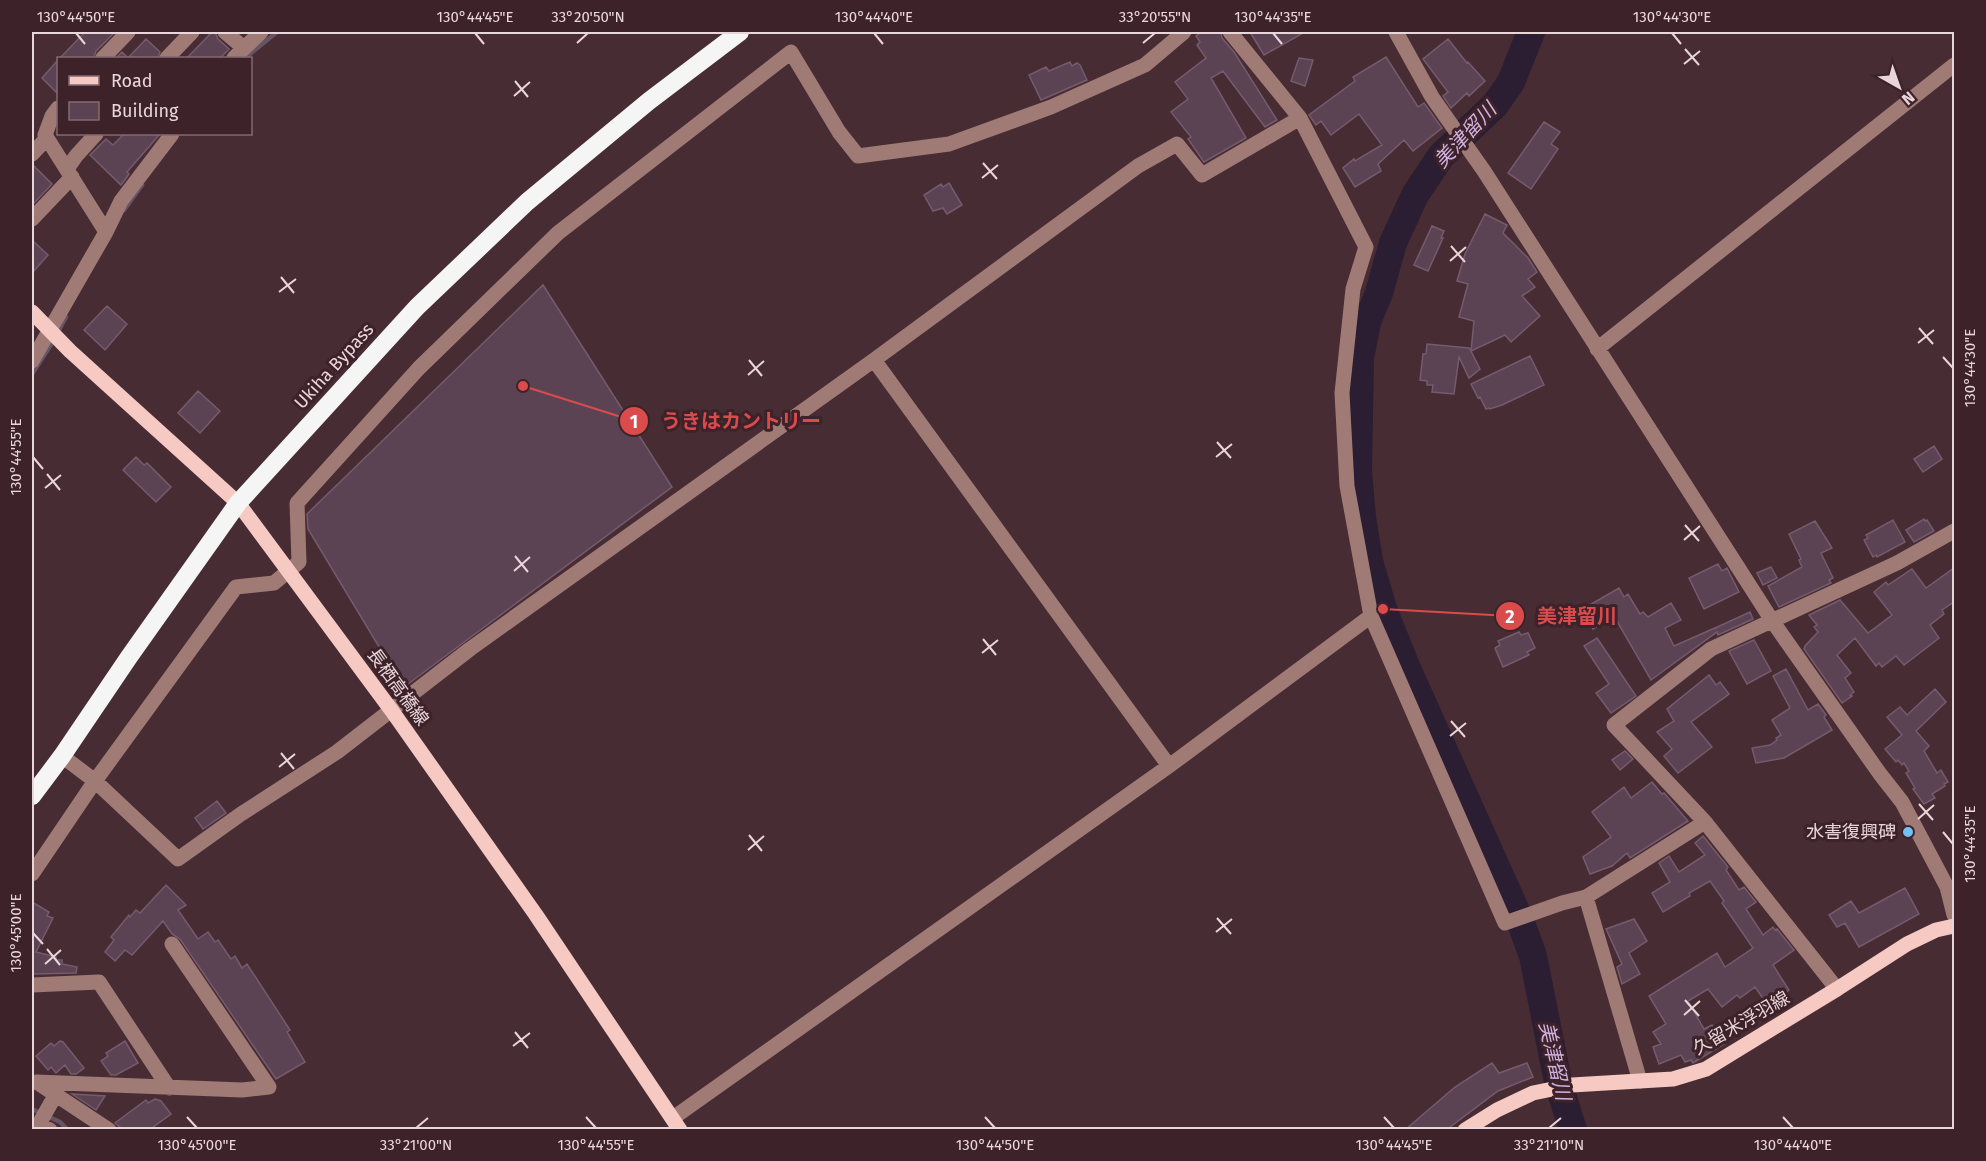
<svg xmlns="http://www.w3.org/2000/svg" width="1986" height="1161" viewBox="0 0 1986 1161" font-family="'Fira Sans','Noto Sans JP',sans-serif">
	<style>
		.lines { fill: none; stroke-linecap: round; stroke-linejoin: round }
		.stream { stroke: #645464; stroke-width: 4.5 }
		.river { stroke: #2b1d32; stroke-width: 28 }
		.building { fill: #5c4354; stroke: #755b6d; stroke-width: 1.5 }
		.minor { stroke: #a07b76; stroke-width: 15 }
		.major { stroke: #f6c9c3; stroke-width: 15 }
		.highway { stroke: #f5f5f5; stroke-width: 18 }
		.ticks { fill: none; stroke: #e9d6da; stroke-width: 2 }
		.poi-dot { fill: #72c1f5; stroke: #3d2229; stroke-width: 2 }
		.labels { text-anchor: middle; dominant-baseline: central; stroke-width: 6; stroke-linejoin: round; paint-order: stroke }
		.street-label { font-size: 18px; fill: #e9d6da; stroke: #3d2229 }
		.poi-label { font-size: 18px; fill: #e9d6da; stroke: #3d2229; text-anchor: end }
		.water-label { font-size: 20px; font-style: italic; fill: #d0b2e1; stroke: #3d2229 }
		.leader { fill: none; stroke: #da4b4c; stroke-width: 2 }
		.callout-dot { fill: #da4b4c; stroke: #3d2229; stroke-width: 2 }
		.mark-label { font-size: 18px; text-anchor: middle; font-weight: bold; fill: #fff }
		.callout-label { font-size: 20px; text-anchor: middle; font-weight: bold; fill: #da4b4c; stroke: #3d2229; stroke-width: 6; stroke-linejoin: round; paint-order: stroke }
		.neatline { fill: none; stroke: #e9d6da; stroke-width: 2 }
		.ticks-label { font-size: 15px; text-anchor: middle; fill: #e9d6da }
	</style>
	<rect width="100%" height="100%" fill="#482c33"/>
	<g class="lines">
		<path class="stream" d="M245 58 277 32
			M124 210 142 185
			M32 374 52 343 66 317
			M32 1109 60 1122 68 1130"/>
		<path class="river" d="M1531 32 1511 82 1495 105 1441 156 1415 195 1393 243 1379 293 1367 322 1360 358 1358 471 1362 517 1369 561 1383 609 1405 664 1520 920 1533 956 1558 1082 1573 1130"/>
	</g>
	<path class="building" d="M85 32H115L96 51 94 58H60Z
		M212 32H215L218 39 229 49 220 58H187Z
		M1202 32H1221L1222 38 1234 52 1277 120 1265 127 1223 71 1211 78 1246 138 1204 162 1188 139 1191 137 1171 112 1188 99 1175 82 1206 58 1197 45 1200 42 1196 36Z
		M1250 32H1305L1264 55Z
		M146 39 160 52 158 58H116L122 52 128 58Z
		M1448 39 1467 63 1468 62 1485 81 1469 96 1467 93 1451 108 1443 96 1448 92 1423 59Z
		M1386 57 1418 107 1424 103 1442 128 1413 151 1404 140 1378 164 1381 171 1355 187 1343 168 1354 159 1355 161 1382 145 1359 114 1331 135 1321 121 1316 125 1309 115 1355 81 1353 77Z
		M1299 58 1313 60 1305 86 1291 81Z
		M58 60V94L42 78Z
		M1070 62 1072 66 1077 63 1080 65 1087 80 1041 100 1029 75 1046 67 1049 71Z
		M1544 122 1560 132 1551 144 1558 149 1531 189 1508 173Z
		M124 134H160L127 172 129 174 121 185 90 155 106 139 113 145Z
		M32 164 52 184 32 205Z
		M949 183 962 205 947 214 943 208 933 211 924 195 941 184 943 187Z
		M1485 214 1507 225 1503 233 1528 258 1537 272 1528 279 1535 287 1522 296 1540 316 1511 342 1505 335 1471 351 1480 369 1469 378 1459 357 1454 394 1432 392 1433 385H1427V381L1420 380 1423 354H1426L1427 344 1469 348 1471 351 1474 321 1459 317 1468 284 1457 281 1465 254Z
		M1432 226 1444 231 1441 238H1443L1428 271 1414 265Z
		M32 240 48 255 32 273Z
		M543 285 672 487 404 687 400 680 396 683 385 668 390 665 308 529 307 514Z
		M107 306 127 324 105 350 84 330Z
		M1530 356 1544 385 1502 405 1490 409 1489 408 1486 409 1480 397 1478 398 1471 384Z
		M198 391 220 411 200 433 178 413Z
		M1934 446 1942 459 1923 472 1914 459Z
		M136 457 144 465 147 463 171 487 156 502 123 470Z
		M1924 519 1925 521 1927 520 1934 531 1914 542 1906 530Z
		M1893 520 1905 542 1877 557 1876 555 1873 557 1864 540 1868 538 1866 535Z
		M1815 521 1832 548 1821 553 1833 578 1829 580 1831 583 1779 607 1768 586 1802 567 1799 560 1801 559 1789 534Z
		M1718 564 1722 571 1727 568 1739 592 1704 609 1689 578Z
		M1771 567 1777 578 1763 585 1757 573Z
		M1954 568V602L1942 610 1944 614 1930 625 1939 638 1904 665 1896 656 1882 667 1879 663 1876 666 1855 638 1837 655 1851 673 1845 678 1854 692 1850 695 1852 696 1842 703 1804 649 1805 646 1818 632 1814 627 1817 625 1809 615 1840 600 1868 633 1892 615 1874 592 1886 582 1888 585 1912 569 1926 588Z
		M1619 588 1624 597 1628 594 1640 614 1643 612 1648 617 1671 603 1681 620 1665 628 1674 646 1715 628 1716 629 1715 628 1750 612 1753 619 1718 635 1717 632 1651 680 1614 616 1593 629 1581 610Z
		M1519 632 1521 635 1528 633 1535 648 1527 652 1529 655 1503 667 1495 648 1500 645 1498 641Z
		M1597 638 1636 696 1611 713 1596 693 1609 684 1584 646Z
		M1754 640 1771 671 1747 684 1729 651Z
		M1786 669 1808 710 1818 704 1826 715 1824 717 1832 730 1784 758 1756 763 1752 748 1770 745 1777 740 1776 738 1781 735 1772 720 1790 708 1773 676Z
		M1709 675 1716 685 1720 682 1729 694 1691 722 1712 747 1678 773 1664 756 1672 749 1657 732 1674 721 1667 709Z
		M1935 689 1946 702 1916 731 1929 746 1924 751 1937 773 1941 770 1948 782 1944 784 1945 786 1932 794 1935 798 1924 804 1913 789 1915 788 1906 773 1909 771 1904 763 1902 765 1898 760 1896 762 1885 749 1902 735 1887 717 1900 707 1907 715Z
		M1625 751 1633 759 1620 770 1612 760Z
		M1652 782 1662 794 1664 793 1688 821 1630 858 1627 853 1612 866 1590 874 1583 857 1611 837 1592 812 1624 787 1631 798Z
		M217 801 226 813 203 829 195 818Z
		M1703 836 1728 867 1726 870 1739 890 1744 887 1756 902 1746 909 1763 935 1773 927 1775 930 1777 929 1794 950 1773 965 1789 990 1767 1004 1755 987 1740 998 1737 995 1722 1007 1708 989 1688 1001 1704 1029 1712 1025 1724 1044 1693 1063 1691 1060 1685 1062 1681 1055 1659 1064 1653 1047 1661 1044 1653 1032 1666 1024 1649 996 1717 953 1725 967 1753 948 1722 903 1724 901 1710 881 1689 893 1690 896 1663 912 1652 893 1670 882 1659 863 1669 856 1679 872 1705 855 1695 843Z
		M166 885 186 905 178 910 198 939 208 932 215 942 218 940 231 959 235 956 242 968 247 964 290 1030 287 1032 305 1062 276 1079 180 939 172 934 163 921 132 955 125 950 115 961 105 952 114 940 111 937 129 915 130 917 136 910 140 913Z
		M1905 888 1919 914 1859 947 1845 923 1837 927 1829 915 1851 901 1859 913Z
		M32 902 49 912 47 916 53 918 36 952 56 957V960H62V964L77 967 76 973 32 974Z
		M1634 919 1647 941 1629 953 1640 974 1622 984 1617 967 1622 964 1606 929Z
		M60 1041 63 1042 84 1068 76 1074H71L65 1065 56 1073 51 1067 48 1070 36 1056 51 1043 54 1046Z
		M125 1041 138 1063 116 1075H111L101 1061 108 1056 106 1053Z
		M1492 1063 1499 1073 1527 1063 1533 1077 1498 1091 1446 1130H1405L1455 1087Z
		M72 1094 105 1096 96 1110Z
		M155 1099 161 1101 171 1114 149 1130H124L115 1123 146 1100 148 1103Z"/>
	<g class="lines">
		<path class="minor" d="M225 32 244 48
			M1230 32 1300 118 1366 247 1353 289 1342 393 1347 486 1371 616 1505 923 1562 903 1586 897 1705 822
			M1396 32 1432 97 1484 171 1773 622 1880 774 1902 802 1947 887 1954 915
			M103 58 128 32
			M167 58 192 32
			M234 58 261 32
			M58 108 52 116 45 135 106 232
			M32 154 47 138
			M67 169 76 156 96 134
			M32 219 72 177
			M1597 349 1954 65
			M874 360 1169 766
			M32 361 106 232 121 201 172 134
			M62 756 95 781 178 859 241 814 337 752 470 649 874 360 1138 166 1177 144 1202 175 1300 118
			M32 874 95 781 236 587 274 583 299 562 297 503 419 368 558 233 791 52 839 132 858 156 949 144 1051 107 1145 65 1184 32
			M1586 897 1640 1081
			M32 985 99 982 169 1088
			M1837 989 1705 822 1614 725 1711 649 1897 563 1954 531
			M36 1082 242 1090 269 1087 172 944
			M38 1083 109 1130
			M673 1118 1169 766 1371 616
			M50 1130 39 1124 56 1094"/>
		<path class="major" d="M32 312 70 351 238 503 392 711 536 915 680 1130
			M1465 1130 1497 1110 1533 1093 1572 1085 1673 1079 1706 1069 1837 989 1907 944 1936 930 1954 926"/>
		<path class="highway" d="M32 796 62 756 129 657 238 503 417 307 527 202 649 101 740 32"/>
	</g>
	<path class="ticks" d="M76 33 85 44M475 33 484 44M874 33 883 44M1273 33 1282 44M1672 33 1681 44M577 43 588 33M1143 43 1155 33M1685 49 1699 65M1684 64 1700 51M515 81 528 97M514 96 530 82M983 163 997 179M982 178 998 165M1451 246 1465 262M1450 261 1466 247M281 277 294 293M279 292 296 279M1919 328 1933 344M1918 343 1934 330M1943 357 1953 368M749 360 762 376M748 375 764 361M1217 442 1231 458M33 457 43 469M1216 457 1232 444M47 474 60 490M45 488 61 475M1685 525 1699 541M1684 540 1700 526M515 556 528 572M514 571 530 557M983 639 996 655M982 653 998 640M1451 721 1465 737M1450 736 1466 723M281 753 294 769M279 767 295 754M1919 804 1933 820M1918 819 1934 805M1943 832 1953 844M749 835 762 851M748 850 764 836M1217 918 1231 934M1216 932 1232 919M33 933 43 944M47 949 60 965M45 964 61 950M1685 1000 1699 1016M1684 1015 1700 1001M515 1032 528 1048M513 1046 530 1033M187 1117 197 1128M586 1117 596 1128M985 1117 995 1128M1384 1117 1394 1128M1783 1117 1793 1128M416 1128 428 1118M1549 1128 1561 1118"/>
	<circle class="poi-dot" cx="1908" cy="832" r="6"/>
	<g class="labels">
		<g class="street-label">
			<text transform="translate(334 366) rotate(-48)">Ukiha Bypass</text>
			<text transform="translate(398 687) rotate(54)">長栖高橋線</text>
			<text transform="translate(1741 1023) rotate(-30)">久留米浮羽線</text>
		</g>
		<g class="poi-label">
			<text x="1896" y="832">水害復興碑</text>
		</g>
		<g class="water-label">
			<text transform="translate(1465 135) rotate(-47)">美津留川</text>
			<text transform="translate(1555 1061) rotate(77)">美津留川</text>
		</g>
	</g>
	<path class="leader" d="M523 386L634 421M1383 609L1510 616"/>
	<g class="callout-dot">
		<circle cx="523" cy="386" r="6"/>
		<circle cx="1383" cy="609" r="6"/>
		<circle cx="634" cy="421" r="15"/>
		<circle cx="1510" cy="616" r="15"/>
	</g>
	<g class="mark-label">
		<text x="634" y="428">1</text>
		<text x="1510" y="623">2</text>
	</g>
	<g class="callout-label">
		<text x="741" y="428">うきはカントリー</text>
		<text x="1577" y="623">美津留川</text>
	</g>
	<rect width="1986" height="1161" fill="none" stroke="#3d2229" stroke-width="66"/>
	<rect x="57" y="57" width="195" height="78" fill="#3d2229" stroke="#826a70" stroke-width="1.5"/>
	<rect x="69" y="76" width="30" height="9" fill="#f6c9c3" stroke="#826a70" stroke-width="1.5"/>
	<text x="111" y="87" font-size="18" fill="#e9d6da">Road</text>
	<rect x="69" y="102" width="30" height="18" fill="#5c4354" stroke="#826a70" stroke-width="1.5"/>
	<text x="111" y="117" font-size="18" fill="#e9d6da">Building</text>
	<g transform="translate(1899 87) rotate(140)" stroke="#3d2229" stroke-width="4.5" paint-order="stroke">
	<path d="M0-4.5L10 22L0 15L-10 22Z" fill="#e9d6da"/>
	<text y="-9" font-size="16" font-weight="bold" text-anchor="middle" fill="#e9d6da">N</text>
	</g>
	<rect x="33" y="33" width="1920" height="1095" class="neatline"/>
	<g class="ticks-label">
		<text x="76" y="22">130°44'50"E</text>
		<text x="475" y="22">130°44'45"E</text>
		<text x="588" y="22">33°20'50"N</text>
		<text x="874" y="22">130°44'40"E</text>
		<text x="1155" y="22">33°20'55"N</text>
		<text x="1273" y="22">130°44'35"E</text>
		<text x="1672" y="22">130°44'30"E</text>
		<text transform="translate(1970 368) rotate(-90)" y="5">130°44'30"E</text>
		<text transform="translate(16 457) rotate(-90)" y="5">130°44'55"E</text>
		<text transform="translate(1970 844) rotate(-90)" y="5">130°44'35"E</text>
		<text transform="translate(16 933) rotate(-90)" y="5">130°45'00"E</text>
		<text x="197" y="1150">130°45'00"E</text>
		<text x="416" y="1150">33°21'00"N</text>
		<text x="596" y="1150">130°44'55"E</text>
		<text x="995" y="1150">130°44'50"E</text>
		<text x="1394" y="1150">130°44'45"E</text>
		<text x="1549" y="1150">33°21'10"N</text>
		<text x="1793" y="1150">130°44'40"E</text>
	</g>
</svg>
